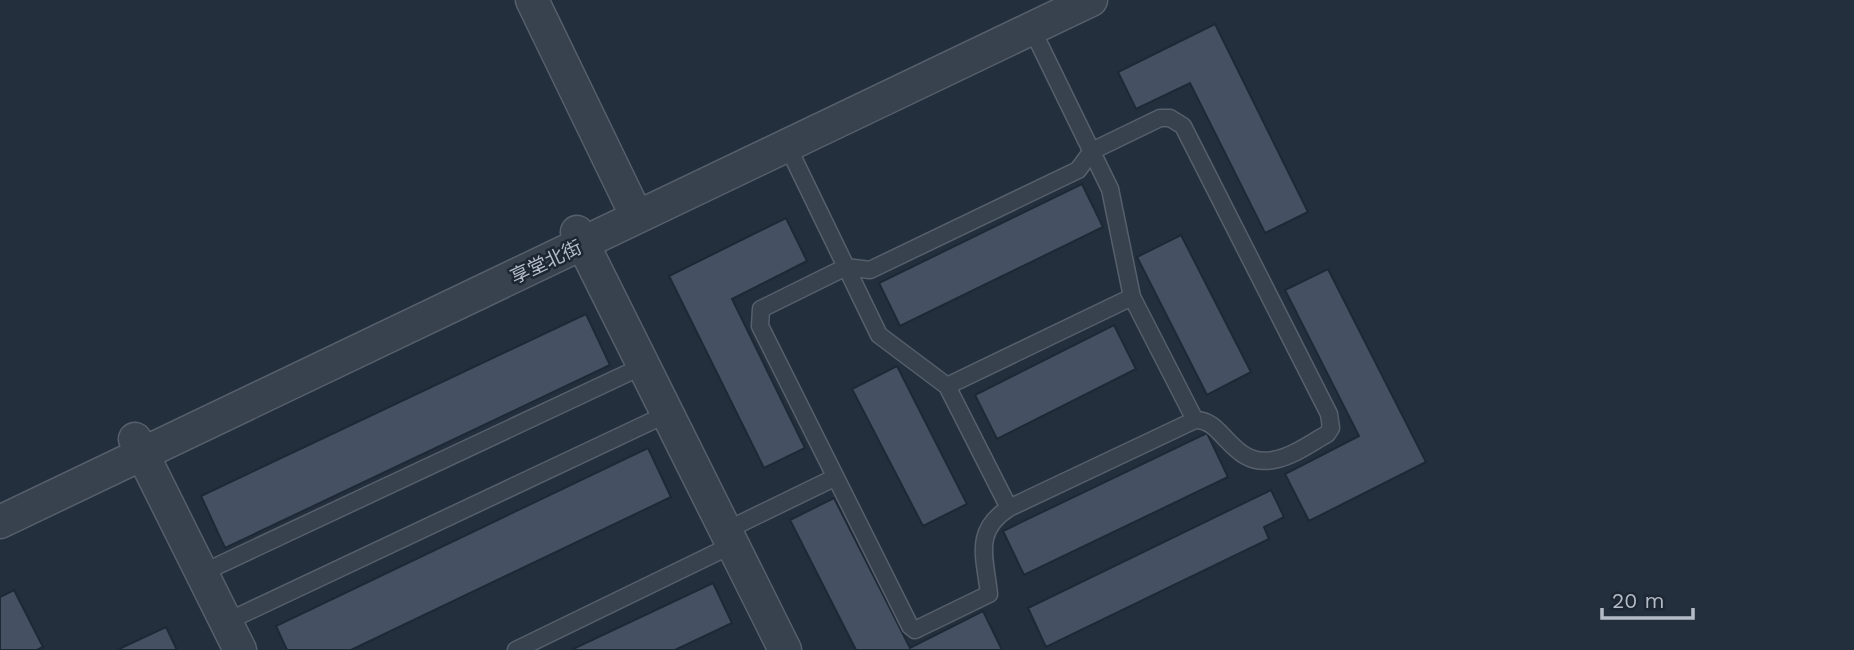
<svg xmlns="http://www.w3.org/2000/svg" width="1854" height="650" viewBox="0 0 1854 650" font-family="'Work Sans','Noto Sans SC',sans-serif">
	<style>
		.building { fill: #455162; stroke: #1f2835; stroke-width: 2 }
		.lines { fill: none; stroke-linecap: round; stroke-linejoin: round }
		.service-casing { stroke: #565f6c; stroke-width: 19 }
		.minor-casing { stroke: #565f6c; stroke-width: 35 }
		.service { stroke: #38414e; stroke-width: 16 }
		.minor { stroke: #38414e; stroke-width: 32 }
		.labels { text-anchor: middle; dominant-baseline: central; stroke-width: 5; stroke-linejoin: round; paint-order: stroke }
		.street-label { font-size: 19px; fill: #b4bcc9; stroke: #1d2633 }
	</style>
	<rect width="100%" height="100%" fill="#242f3e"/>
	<path class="building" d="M1215 24 1308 212 1265 233 1190 83 1136 109 1118 72Z
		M1082 184 1103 227 900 326 879 283Z
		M786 218 807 261 732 299 805 448 764 468 669 276Z
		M1181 235 1251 372 1207 395 1137 257Z
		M1328 269 1426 462 1309 521 1285 474 1359 436 1285 290Z
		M586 314 610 365 225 548 201 496Z
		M1114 325 1136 369 997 439 975 395Z
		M897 366 967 504 923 526 852 389Z
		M1207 433 1228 477 1024 575 1003 531Z
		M648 448 671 497 351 650H287L276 626Z
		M1271 490 1284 517 1264 527 1269 539 1046 647 1028 608Z
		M834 498 910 648 983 611 1002 650H856L790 520Z
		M713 583 732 623 675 650H571Z
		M14 590 43 647 37 650H0V597Z
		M166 627 177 650H117Z"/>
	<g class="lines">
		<g class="service-casing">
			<path id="service" d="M1029 23 1110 189 1132 297 1195 420
				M1160 118H1170L1183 126 1329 414 1331 428 1327 434C1311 443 1292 457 1273 460 1232 468 1223 418 1195 420L1009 508C973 531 985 557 989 594L915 630 910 626 760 326 761 309 846 267 870 270 1078 170 1092 151Z
				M786 143 879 335 947 386 1009 508
				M947 386 1132 297
				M727 530 834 478
				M202 573 645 365
				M226 622 669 413
				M516 650 734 544"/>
		</g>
		<g class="minor-casing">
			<path id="minor" d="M532 0 637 217
				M577 232 785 650
				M135 439 240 650
				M0 522 1091 0"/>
		</g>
		<use href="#service" class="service"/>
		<use href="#minor" class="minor"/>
	</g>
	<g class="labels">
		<g class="street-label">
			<text transform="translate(546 262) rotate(-25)">享堂北街</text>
		</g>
	</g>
	<path d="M1602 608v10h91v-10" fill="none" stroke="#b4bcc9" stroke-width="3.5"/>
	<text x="1612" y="608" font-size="21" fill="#b4bcc9" stroke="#1d2633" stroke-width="5" paint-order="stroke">20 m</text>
</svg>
